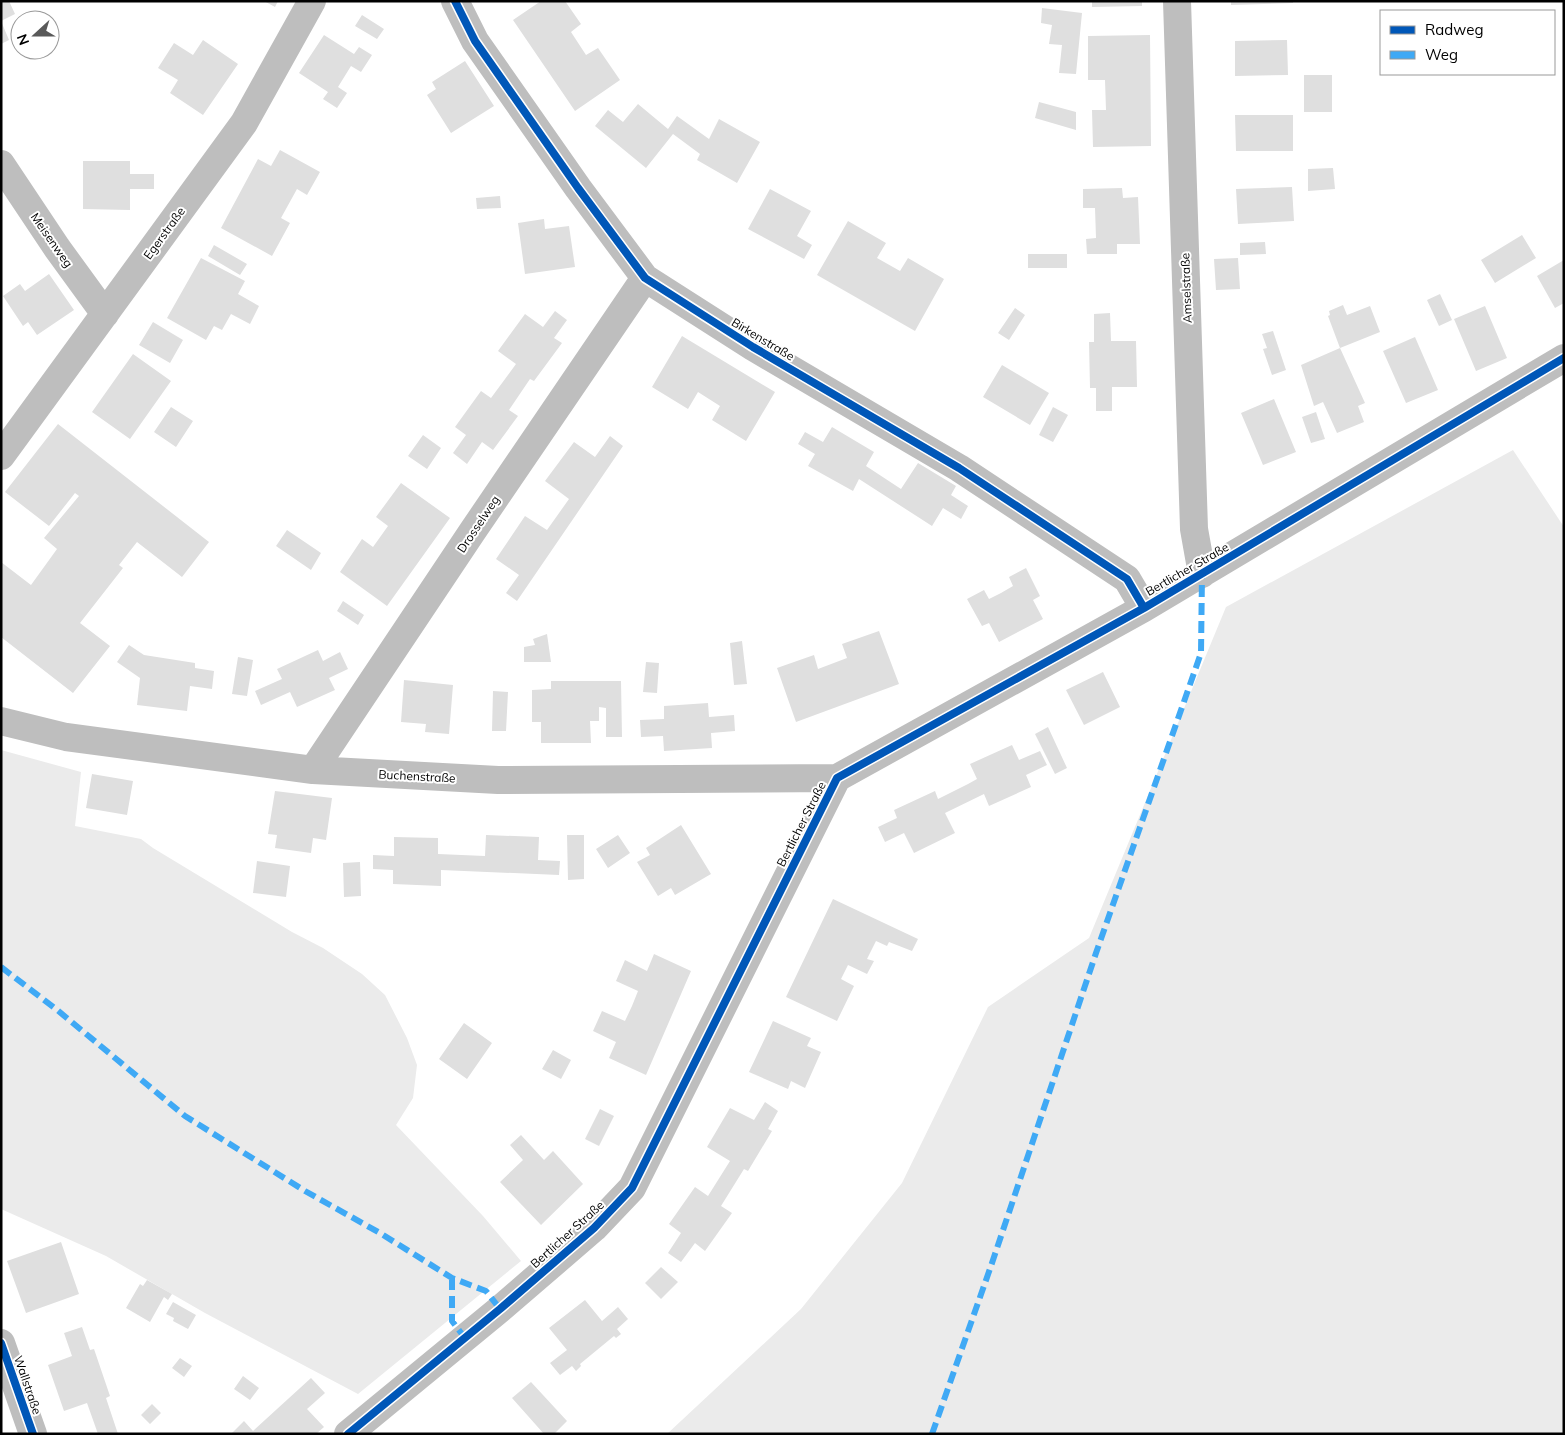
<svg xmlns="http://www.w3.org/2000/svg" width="1565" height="1435" viewBox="0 0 1565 1435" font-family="Mulish,sans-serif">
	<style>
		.green { fill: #ebebeb }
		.building { fill: #dfdfdf }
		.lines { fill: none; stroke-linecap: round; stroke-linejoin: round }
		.minor { stroke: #bebebe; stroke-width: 28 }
		.tertiary { stroke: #bebebe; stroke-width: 28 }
		.quiet { stroke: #3fa9f5; stroke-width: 6; stroke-dasharray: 12 6; stroke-linecap: butt }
		.cycleway-casing { stroke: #fff; stroke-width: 11 }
		.cycleway { stroke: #0057b8; stroke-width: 8 }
		.labels { text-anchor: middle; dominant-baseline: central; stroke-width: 4; stroke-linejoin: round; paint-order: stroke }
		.street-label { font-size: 12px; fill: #000; stroke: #fff }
	</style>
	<rect width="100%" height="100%" fill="#fff"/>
	<path class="green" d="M1513 450 1564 527V1434H667L801 1309 902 1183 988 1007 1089 938 1226 607Z
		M1 750 81 772 75 826 141 839 153 848 292 932 323 948 362 974 385 995 407 1038 417 1065 413 1098 396 1125 483 1216 521 1261 358 1394 205 1313 106 1256 1 1209Z"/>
	<path class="building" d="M1 1H9L15 14 1 21Z
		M264 1H278L275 7Z
		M541 1H565L581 24 571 32 586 55 598 48 620 80 575 111 513 20Z
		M1092 1H1142V6L1092 7Z
		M1231 1H1293V3L1231 5Z
		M1042 8 1082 13 1076 74 1059 73 1062 45 1049 44 1052 25 1041 23Z
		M362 15 384 29 377 39 355 26Z
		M1 21 9 40 1 44Z
		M324 35 354 54 359 47 372 55 361 72 351 66 338 87 347 93 337 108 323 99 328 92 299 73Z
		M1150 35 1151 146 1093 147 1092 110H1106L1105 80H1088V36Z
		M203 40 238 64 203 115 170 93 178 80 158 68 174 43 193 55Z
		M1287 40 1288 75 1235 76V41Z
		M465 61 494 106 451 133 427 95 436 89 432 82Z
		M1304 75H1332V112H1304Z
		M1039 102 1076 112V130L1035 118Z
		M638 104 668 129 677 116 709 139 719 119 760 142 737 183 697 160 700 154 673 134 646 168 595 126 608 110 623 122Z
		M1235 115H1293V151H1236Z
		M280 150 320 172 307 195 297 189 281 218 290 223 272 256 221 228 258 159 271 166Z
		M83 161H130V174H154V189H130V210L83 209Z
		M1333 168 1335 189 1308 191V169Z
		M1292 187 1294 221 1238 224 1236 189Z
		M1122 188 1123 198 1138 197 1140 244H1117V254H1087L1086 239 1096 238 1095 208H1083V189Z
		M770 189 811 211 797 236 812 245 804 259 748 229Z
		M500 196 501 208 477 209 476 198Z
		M544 219 545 229 569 226 575 267 525 274 518 223Z
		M848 221 886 243 877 258 900 271 908 258 944 279 915 331 817 275Z
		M1522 235 1536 258 1495 283 1481 260Z
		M1265 242 1266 254 1240 255V243Z
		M214 245 247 264 240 275 208 256Z
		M1028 254H1067V268H1028Z
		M201 258 245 281 238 294 259 306 250 324 231 314 222 330 214 326 206 340 167 318Z
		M1238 258 1240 289 1216 290 1214 259Z
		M1564 260V303L1555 308 1537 276Z
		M49 274 74 310 37 335 28 322 23 326 3 296 20 284 25 291Z
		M1440 294 1452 320 1439 326 1427 300Z
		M1343 305 1347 315 1370 306 1380 332 1340 348 1328 316 1330 315 1329 311Z
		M1485 306 1507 358 1476 371 1454 319Z
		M1015 308 1025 315 1009 340 998 333Z
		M555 311 567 320 554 338 562 343 534 381 530 379 509 410 518 416 493 450 482 442 467 464 453 453 466 435 455 427 481 391 491 398 516 364 498 351 525 314 543 327Z
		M1110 313 1111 341H1136L1137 387H1112V411H1096V388H1090L1089 342H1094V314Z
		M153 322 183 340 170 363 139 345Z
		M1273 331 1286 370 1272 375 1263 349 1267 348 1262 334Z
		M682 336 775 392 746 441 712 420 720 406 698 392 688 409 652 387Z
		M1415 337 1438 390 1406 403 1383 351Z
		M1340 348 1365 403 1358 406 1364 422 1337 433 1323 402 1314 406 1301 365Z
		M133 354 171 381 130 439 92 412Z
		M1002 365 1049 393 1030 425 983 397Z
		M1274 399 1296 452 1263 465 1241 413Z
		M171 407 193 421 176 447 154 432Z
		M1053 407 1068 415 1053 442 1039 435Z
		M1316 412 1325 439 1311 443 1302 417Z
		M58 424 209 542 182 577 137 542 119 565 123 568 80 623 110 646 73 693 1 637V562L31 585 57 549 44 538 79 496 75 493 49 526 5 492Z
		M832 427 874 452 866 466 901 489 918 463 956 486 951 495 968 506 961 519 943 508 932 526 859 479 853 491 808 466 815 454 798 444 805 432 823 442Z
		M423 435 441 448 427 469 408 456Z
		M610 436 623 446 517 601 506 593 519 575 496 559 525 516 547 530 569 499 545 481 574 442 595 457Z
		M401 483 450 518 387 606 340 572 362 539 373 547 388 526 376 517Z
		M287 530 321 553 311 570 276 546Z
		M1026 568 1040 596 1033 600 1043 619 999 642 989 623 982 626 967 599 984 590 989 599 1001 593 1013 586 1009 577Z
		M343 601 364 615 358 625 337 611Z
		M879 631 899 684 796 722 777 668 814 655 818 669 847 658 842 644Z
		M547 634 551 662H524V647L535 645 533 639Z
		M742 641 747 684 734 685 730 643Z
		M129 645 144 655 195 663V668L214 671 212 689 190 686 187 711 137 705 140 678 117 662Z
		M318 650 323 661 340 652 348 669 329 678 335 690 297 707 290 692 261 705 255 691 282 679 277 669Z
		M238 657 253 660 247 696 232 694Z
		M646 662 659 663 657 693 643 692Z
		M1103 672 1120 707 1084 725 1066 690Z
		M404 680 453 685 449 734 425 732 426 724 401 722Z
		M551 681H621L622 737H606V708L599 707V721H590L591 743H541V722H532V690L551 689Z
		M493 691 508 692 506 731H492Z
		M708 703 709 717 734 715 735 731 711 733 712 748 664 751 663 736 641 737 640 720 664 719V706Z
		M1048 727 1067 768 1055 774 1035 734Z
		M1012 745 1019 760 1040 751 1047 765 1026 775 1031 787 989 806 984 794 945 813 955 833 914 853 904 833 885 842 878 827 897 818 894 810 935 791 938 799 968 784 977 779 970 764Z
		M92 774 133 781 127 815 86 808Z
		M275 791 332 798 326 840 313 838 311 853 275 848 277 835 268 834Z
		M681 825 711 874 675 895 671 888 658 896 637 862 650 855 646 848Z
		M486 835 539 837 538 860 560 861 559 875 441 870V886L393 884V870L373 869V855L394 856V837L438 838V854L485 856Z
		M567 835H584V879L568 880Z
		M618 835 630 853 608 868 596 849Z
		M257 861 290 866 286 897 253 893Z
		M360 862 361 896 344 897 343 863Z
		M833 899 918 939 912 951 889 942 887 946 876 941 867 959 874 961 867 974 848 965 841 979 854 986 837 1021 786 997Z
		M654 954 691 971 646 1075 609 1058 616 1042 593 1031 602 1011 625 1021 632 1006 638 991 616 981 625 960 647 971Z
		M773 1021 811 1038 807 1046 821 1052 805 1088 791 1081 788 1089 749 1072Z
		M464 1023 492 1043 467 1079 439 1059Z
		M553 1050 571 1060 561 1079 542 1069Z
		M765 1102 778 1111 768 1129 772 1131 748 1171 744 1169 721 1206 732 1213 705 1251 695 1243 681 1262 668 1253 681 1233 669 1224 695 1187 708 1196 730 1161 707 1147 730 1108 754 1120Z
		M600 1109 614 1116 599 1146 585 1139Z
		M521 1135 544 1160 553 1151 583 1184 541 1225 500 1182 523 1160 510 1145Z
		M61 1242 79 1294 26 1313 7 1261Z
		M661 1267 678 1282 661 1299 645 1283Z
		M147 1280 172 1294 168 1300 164 1297 150 1322 126 1308 140 1284 143 1286Z
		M585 1300 602 1321 618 1307 628 1319 617 1329 621 1334 616 1338 614 1336 580 1364 581 1366 576 1371 572 1366 560 1375 550 1363 567 1350 549 1328Z
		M173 1302 196 1315 188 1329 173 1321 174 1318 166 1314Z
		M82 1327 90 1350 94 1349 110 1396 106 1398 118 1434H98L87 1403 64 1411 48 1365 72 1356 64 1333Z
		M180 1358 192 1366 184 1377 172 1368Z
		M243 1376 259 1388 250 1400 234 1389Z
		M311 1378 325 1393 307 1409 324 1427 316 1434H231L244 1421 253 1431Z
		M531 1382 567 1421 554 1434H544L512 1398Z
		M152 1404 161 1413 150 1424 141 1415Z"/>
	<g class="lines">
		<path class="minor" d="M455 1 475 41 578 188 645 278 753 347 959 468 1127 579 1144 608
			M1177 1 1194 529 1202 574
			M1 164 57 248 105 314
			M1 456 244 123 312 1
			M1 721 66 737 313 770 498 780 837 778
			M313 770 472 532 645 278
			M348 1434 500 1309 594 1228 632 1188 837 778 1144 608 1564 358"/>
		<path class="tertiary" d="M1 1343 33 1434"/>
		<path class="quiet" d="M1 967 56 1009 185 1116 305 1191 380 1233 452 1278 486 1291 500 1309
			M452 1278V1321L465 1338
			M932 1434 992 1263 1096 953 1201 653 1202 574"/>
		<g class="cycleway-casing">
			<path id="cycleway" d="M455 1 475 41 578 188 645 278 753 347 959 468 1127 579 1144 608
				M1 1343 33 1434
				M348 1434 500 1309 594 1228 632 1188 837 778 1144 608 1564 358"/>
		</g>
		<use href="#cycleway" class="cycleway"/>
	</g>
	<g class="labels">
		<g class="street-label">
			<text transform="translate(164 233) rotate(-54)">Egerstraße</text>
			<text transform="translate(52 240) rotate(55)">Meisenweg</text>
			<text transform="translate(1186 288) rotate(-92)">Amselstraße</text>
			<text transform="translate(763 339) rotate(31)">Birkenstraße</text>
			<text transform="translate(478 524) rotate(-56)">Drosselweg</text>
			<text transform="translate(1187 569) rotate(-30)">Bertlicher Straße</text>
			<text transform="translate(417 776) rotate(3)">Buchenstraße</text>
			<text transform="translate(801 824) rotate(-63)">Bertlicher Straße</text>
			<text transform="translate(567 1234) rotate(-42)">Bertlicher Straße</text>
			<text transform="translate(28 1385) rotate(71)">Wallstraße</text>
		</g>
	</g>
	<rect width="1565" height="1435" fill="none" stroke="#000000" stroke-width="5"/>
	<rect x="1380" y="10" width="175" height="65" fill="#ffffff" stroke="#999999"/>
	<rect x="1390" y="26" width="25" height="8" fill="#0057b8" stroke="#999999"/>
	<text x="1425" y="35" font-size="15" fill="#000000">Radweg</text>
	<rect x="1390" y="51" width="25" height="8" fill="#3fa9f5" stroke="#999999"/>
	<text x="1425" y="60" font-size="15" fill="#000000">Weg</text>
	<g transform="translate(35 35) rotate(249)"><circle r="24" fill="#ffffff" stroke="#999999"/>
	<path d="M0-4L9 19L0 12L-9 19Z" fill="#595959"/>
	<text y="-8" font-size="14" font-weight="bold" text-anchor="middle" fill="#000000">N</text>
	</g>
</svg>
